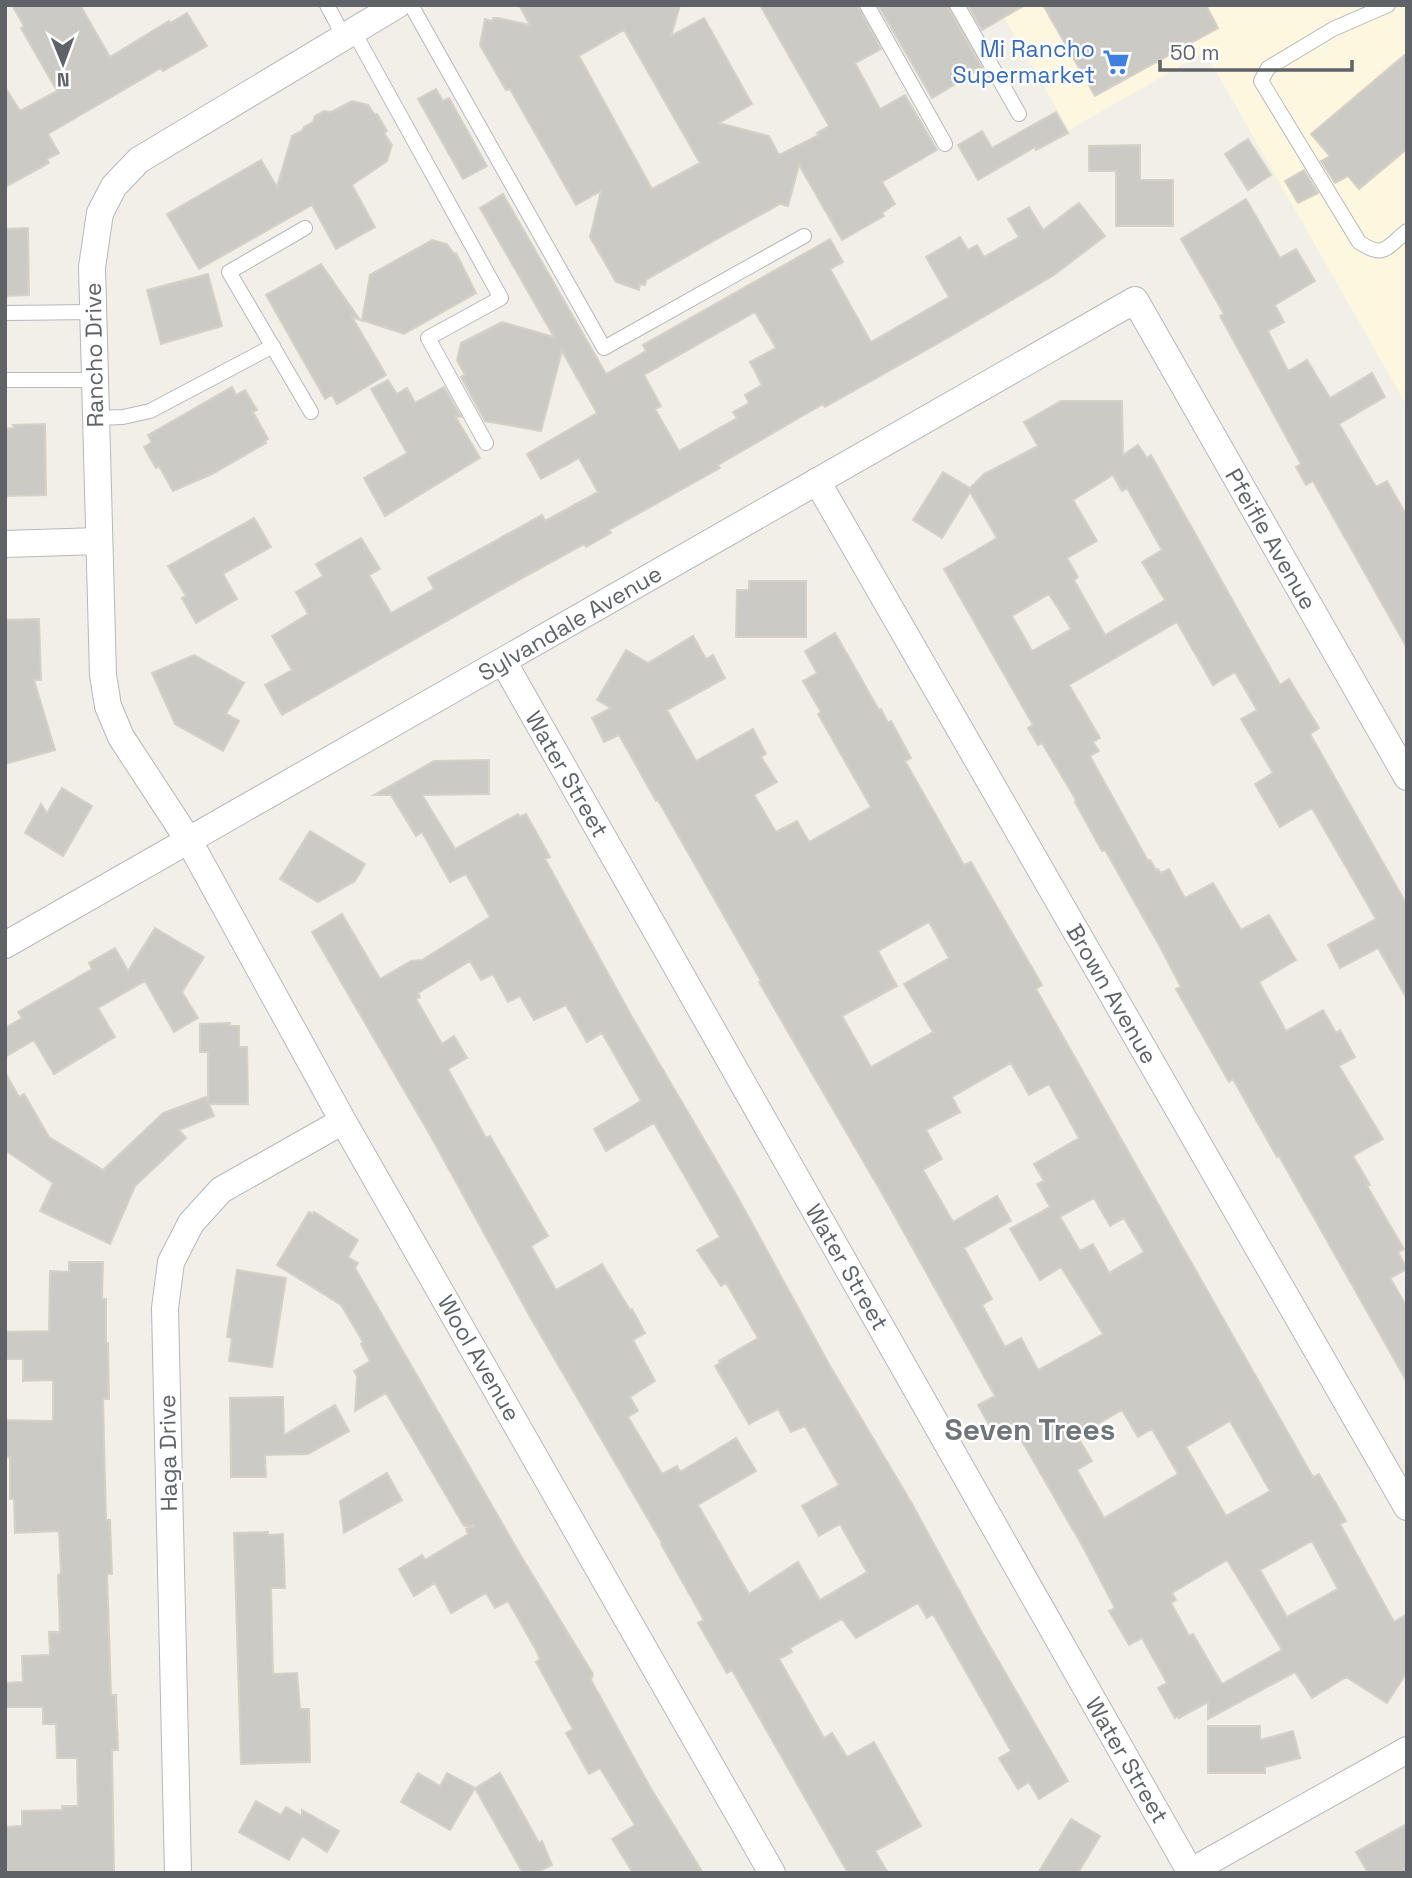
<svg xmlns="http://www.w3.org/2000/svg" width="1412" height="1878" viewBox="0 0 1412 1878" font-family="'Space Grotesk',sans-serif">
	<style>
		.commercial { fill: #fef7e0 }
		.building { fill: #cccac5; stroke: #d6d1c6; stroke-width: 2; fill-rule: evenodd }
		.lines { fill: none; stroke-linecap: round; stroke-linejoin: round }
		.service-casing { stroke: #b5b8bc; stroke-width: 16 }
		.minor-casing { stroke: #b5b8bc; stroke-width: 28 }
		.service { stroke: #fff; stroke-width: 14 }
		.minor { stroke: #fff; stroke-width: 26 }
		.labels { text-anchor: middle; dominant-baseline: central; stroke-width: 5; stroke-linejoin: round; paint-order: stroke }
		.shop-label { font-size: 23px; fill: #366cbe; stroke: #fff; text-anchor: end }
		.street-label { font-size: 23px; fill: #5f6368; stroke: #fff }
		.district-label { font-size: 30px; font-weight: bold; fill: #70757a; stroke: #fff }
	</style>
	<rect width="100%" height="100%" fill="#f1efe8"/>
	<path class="commercial" d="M997 5H1407V406L1205 52 1069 130Z"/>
	<path class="building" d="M12 5H80L110 57 169 21 170 23 187 13 207 46 163 71 161 68 48 134 59 153 47 159 49 163 5 187V87L20 111 57 91 21 28 24 26Z
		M519 5H680L671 36 704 18 752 104 719 123 769 136 779 155 819 135 817 133 829 126 760 5H857L881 49 855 63 880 109 905 95 937 150 882 182 895 204 882 213 884 216 842 240 799 165 788 206 780 204 708 244 646 280 645 285 640 284 639 290 616 282 590 237 601 191 576 205 510 89 506 90 480 45 485 19 492 21 493 18H498L530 25ZM624 30 700 163 652 189 579 56Z
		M878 5H947L982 68 932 98Z
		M968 5H1025L982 30Z
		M1043 5H1206L1218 28 1095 96Z
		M1407 53V149L1359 189 1348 176 1335 183 1321 161 1330 156 1311 134Z
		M436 89 443 101 449 98 487 166 463 179 418 99Z
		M352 101 368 105 375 115 377 114 387 131 384 133 392 145 387 161 352 185 375 227 336 249 312 205 199 269 167 214 261 160 277 187 292 136 302 131 304 127 313 122 315 116 324 111 331 112Z
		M1056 112 1068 133 1036 150 1035 147 978 180 958 145 982 131 992 148Z
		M1248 139 1271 175 1248 190 1225 154Z
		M1140 145V180H1173V226H1116V171H1089V146Z
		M1304 170 1318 193 1298 203 1285 181Z
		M503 194 606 374 646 351 643 345 830 239 843 262 830 269 871 342 949 297 926 257 960 237 968 250 977 245 984 257 1019 237 1008 219 1029 207 1043 230 1079 203 1105 236 1054 275 951 336 825 407 823 404 718 465 720 468 609 530 611 533 586 547 584 544 515 582 282 715 265 685 292 670 272 636 308 614 296 592 323 576 316 564 361 538 380 569 369 575 391 613 434 589 428 578 542 515 545 521 598 492 579 458 541 479 527 454 597 413 562 351 541 431 485 421 461 377 465 375 457 360 461 343 502 322 554 337 480 208ZM755 312 776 348 750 362 762 385 745 395 749 403 733 412 737 418 679 451 655 409 661 406 644 375Z
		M1246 199 1280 258 1296 249 1315 281 1275 305 1284 322 1268 331 1288 371 1307 360 1330 398 1372 373 1385 397 1339 424 1376 487 1387 481 1407 516V648L1313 481 1306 485 1296 467 1301 464 1220 316 1224 314 1181 239Z
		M28 228 29 295 5 296V229Z
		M432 240 447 244 454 254 456 253 476 293 404 334 362 320 370 275Z
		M321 264 360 320 352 317 386 375 337 404 332 395 325 399 266 295Z
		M208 274 222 326 161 344 147 290Z
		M388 380 397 394 407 388 415 403 444 387 461 417 455 416 480 458 385 516 364 478 407 453 371 389Z
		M232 387 236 395 245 390 257 410 253 412 268 439 265 441 266 443 212 474 173 491 159 466 156 468 144 447 152 442 148 435Z
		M1061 401H1122L1123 455 1138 445 1147 458 1151 455 1280 685 1289 679 1319 728 1310 734 1407 905V999L1378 948 1340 968 1328 945 1376 919 1312 808 1280 827 1255 784 1273 773 1241 719 1257 710 1235 672 1213 685 1177 622 1069 685 1100 738 1093 742 1099 751 1090 756 1148 861 1150 860 1156 870 1158 869 1161 873 1169 869 1185 898 1213 883 1241 930 1269 915 1296 960 1259 982 1286 1031 1323 1010 1336 1033 1340 1030 1355 1057 1339 1066 1383 1139 1353 1156 1370 1185 1367 1186 1404 1249 1398 1252 1407 1269 1390 1278 1407 1307V1382L1279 1156 1277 1157 1233 1079 1229 1082 1176 989 1181 987 1159 945 1105 850 1102 851 1075 802 1076 800 1042 743 1038 745 1028 728 1033 725 944 569 997 538 970 492 942 538 913 520 943 472 970 488 984 474 1038 446 1024 422ZM1113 475 1122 491 1127 488 1162 550 1142 562 1165 600 1105 635 1074 580 1078 577 1067 558 1097 541 1073 500ZM1049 594 1071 629 1032 651 1012 616Z
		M45 424 46 495 5 496V429L14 428 13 425Z
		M254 518 271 547 223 574 237 599 196 623 182 598 186 596 168 566Z
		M749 581H806V637H736L737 590H749Z
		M39 619 41 680H34L55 750 5 764V620Z
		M835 633 879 710 881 709 888 723 891 721 911 758 905 761 964 865 971 862 1042 985 1036 989 1313 1477 1319 1474 1346 1521 1340 1524 1394 1622 1407 1614V1672L1387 1703 1346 1677 1312 1698 1295 1672 1208 1719V1702L1179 1718 1178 1716 1175 1718 1158 1688 1167 1683 1142 1638 1129 1645 1109 1611 1115 1608 1084 1549 1011 1422 993 1432 978 1405 995 1396 891 1209 759 982 761 981 658 800 656 801 619 735 604 742 592 718 611 708 597 700 626 650 648 663 693 636 706 659 713 655 725 678 667 710 696 761 753 729 766 754 761 757 777 782 754 795 776 832 797 821 809 842 871 807 818 714 821 712 803 681 817 673 805 651ZM929 922 949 958 904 984 933 1032 871 1067 842 1016 897 986 878 951ZM1011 1063 1029 1095 1049 1084 1079 1138 1034 1164 1044 1181 1037 1184 1050 1207 1010 1229 1040 1280 1061 1267 1103 1334 1038 1370 1021 1338 1005 1347 982 1305 992 1299 964 1248 1011 1221 997 1196 953 1222 923 1170 942 1159 926 1130 960 1112 952 1097ZM1094 1198 1110 1226 1124 1218 1144 1252 1109 1273 1093 1244 1080 1251 1060 1217ZM1122 1410 1138 1437 1152 1429 1178 1474 1104 1518 1077 1470 1092 1461 1077 1436ZM1230 1421 1270 1491 1226 1516 1186 1447ZM1312 1541 1338 1589 1287 1617 1260 1570ZM1227 1560 1282 1650 1222 1684 1193 1634 1189 1636 1171 1603 1176 1600 1172 1593Z
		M194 655 244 683 226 714 239 721 223 751 175 724 152 673Z
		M489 760V794L422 795 455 849 518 814 520 817 526 814 550 857 545 859 632 1017 737 1196 830 1366 911 1502 980 1629 1068 1781 1039 1799 1029 1782 1018 1789 999 1758 1011 1751 933 1614 927 1618 918 1603 856 1638 842 1619 790 1648 792 1652 779 1659 824 1738 832 1733 847 1757 874 1742 921 1826 875 1851 888 1873H848L732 1670 727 1673 698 1623 704 1620 661 1544 662 1543 529 1315 429 1133 312 932 342 914 380 979 411 961 422 960 490 917 466 874 450 882 422 832 416 836 391 795H374L434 761ZM470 961 481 980 493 974 508 1002 520 996 534 1020 566 1005 587 1042 602 1033 641 1101 594 1129 606 1151 654 1123 720 1237 697 1250 721 1286 726 1283 758 1338 719 1361 720 1363 715 1366 749 1424 778 1409 791 1432 805 1426 839 1485 802 1506 819 1536 840 1524 867 1572 820 1600 798 1562 749 1594 698 1505 756 1471 736 1438 680 1472 677 1466 662 1474 628 1417 638 1411 630 1397 655 1381 633 1340 645 1333 632 1309 630 1310 602 1264 556 1290 531 1246 548 1236 490 1136 486 1138 448 1069 467 1058 454 1036 442 1044 416 999 420 997 418 993Z
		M62 788 92 806 63 856 25 833 41 804 47 813Z
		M310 831 365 864 355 881 318 902 280 879Z
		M155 928 204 957 182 992 198 1018 174 1032 145 981 98 1008 115 1037 54 1074 34 1040 5 1057V1028L22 1018 18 1012 92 969 89 963 115 948 128 971Z
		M230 1023 229 1026H239V1047H247L248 1104H209L214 1116 179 1130 186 1138 135 1186 110 1244 40 1211 53 1183 5 1150V1072L19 1097 24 1094 49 1137 103 1170 163 1113 206 1097 208 1101V1052H200V1024Z
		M309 1212 313 1214 314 1212 358 1240 348 1257 358 1263 355 1268 521 1556 593 1674 591 1680 650 1787 703 1873H633L612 1839 635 1825 600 1768 589 1774 566 1733 573 1729 536 1662 540 1659 536 1650 508 1601 495 1608 486 1593 451 1613 435 1583 414 1596 399 1569 422 1555 425 1560 468 1534 466 1529 474 1525 464 1526 386 1393 355 1411 357 1376 354 1371 370 1361 361 1344 363 1342 341 1305 277 1265Z
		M69 1262H103L102 1299H106V1343H108L109 1399H103L106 1520H110L112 1574H107L110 1663 111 1695H116L118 1750H112L114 1873H5V1827L22 1826V1811L62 1810V1806H78L77 1758H57L56 1724H43V1707H5V1683L23 1682 22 1656 50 1655 49 1632H60L58 1575 61 1574 59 1531 15 1533 14 1499H10V1457H5V1420L53 1421V1380L23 1381V1359H5V1332L49 1331 50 1271 69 1272Z
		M237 1270 286 1278 272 1367 229 1361 232 1338 227 1337Z
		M283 1397 284 1435 335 1405 349 1431 308 1454 265 1455 266 1477H231L230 1398Z
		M387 1473 402 1500 344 1533 340 1501Z
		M268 1532V1535L283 1534 285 1588H271L273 1674 297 1673 300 1709H309L310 1762 241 1764 234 1533Z
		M1208 1726H1260V1740L1293 1731 1300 1758 1265 1767V1773H1208Z
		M418 1773 440 1786 447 1773 475 1788 450 1830 401 1802Z
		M500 1773 539 1843 542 1841 552 1865 535 1873H523L475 1788Z
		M256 1801 281 1815 286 1807 302 1816V1810L339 1831 327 1852 302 1836 289 1860 239 1832Z
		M1071 1819 1100 1836 1078 1873H1038Z
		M1407 1824V1873H1368L1356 1852Z"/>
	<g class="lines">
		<g class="service-casing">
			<path id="service" d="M327 5 344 37
				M411 5 604 348 804 236
				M867 5 945 144
				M957 5 1019 114
				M1388 5 1333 29 1268 68 1261 81 1359 242C1384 259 1386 248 1407 231
				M354 32 501 298 428 338 486 443
				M305 228 229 272 311 412
				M5 313 93 312
				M5 380H94
				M95 418 123 417 150 411 273 346"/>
		</g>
		<g class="minor-casing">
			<path id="minor" d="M397 5 139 160 114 186 100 213 92 267 103 675 108 706 121 737 189 841 343 1121 772 1873
				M817 481 1407 1507
				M5 544 99 541
				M503 661 1191 1873
				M5 945 1135 300 1407 777
				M178 1873 165 1308 171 1262 191 1223 221 1190 343 1121
				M1188 1873 1407 1750"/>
		</g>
		<use href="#service" class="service"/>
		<use href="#minor" class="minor"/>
	</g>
	<defs>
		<g id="supermarket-bare" transform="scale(2.1)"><path d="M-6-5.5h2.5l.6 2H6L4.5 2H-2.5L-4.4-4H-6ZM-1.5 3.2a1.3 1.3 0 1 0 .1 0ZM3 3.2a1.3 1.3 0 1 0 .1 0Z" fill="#3f7fe0" stroke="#fff" stroke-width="2.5" paint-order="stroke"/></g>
	</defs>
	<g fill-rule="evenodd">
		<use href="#supermarket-bare" x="1116" y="62"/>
	</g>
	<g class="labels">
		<g class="shop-label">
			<text x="1095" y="49">Mi Rancho<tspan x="1095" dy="26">Supermarket</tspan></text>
		</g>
		<g class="street-label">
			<text transform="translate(94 355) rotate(-91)">Rancho Drive</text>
			<text transform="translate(1271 539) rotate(60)">Pfeifle Avenue</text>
			<text transform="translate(570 623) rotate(-30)">Sylvandale Avenue</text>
			<text transform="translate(567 774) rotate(60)">Water Street</text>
			<text transform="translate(1112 994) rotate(60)">Brown Avenue</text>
			<text transform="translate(847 1267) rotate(60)">Water Street</text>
			<text transform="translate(479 1358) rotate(60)">Wool Avenue</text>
			<text transform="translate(168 1453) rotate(-91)">Haga Drive</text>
			<text transform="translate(1127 1760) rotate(60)">Water Street</text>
		</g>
		<g class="district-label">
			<text x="1030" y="1429">Seven Trees</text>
		</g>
	</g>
	<rect width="1412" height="1878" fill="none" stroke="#5f6368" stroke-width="14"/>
	<g transform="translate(63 63) rotate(179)" stroke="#ffffff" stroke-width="5" paint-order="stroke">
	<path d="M0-5L12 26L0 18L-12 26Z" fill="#5f6368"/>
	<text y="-10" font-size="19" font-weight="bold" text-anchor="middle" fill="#5f6368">N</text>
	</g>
	<path d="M1160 60v10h192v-10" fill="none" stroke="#5f6368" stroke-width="3.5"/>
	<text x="1170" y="60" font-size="21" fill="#5f6368" stroke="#ffffff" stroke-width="5" paint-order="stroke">50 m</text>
</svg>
